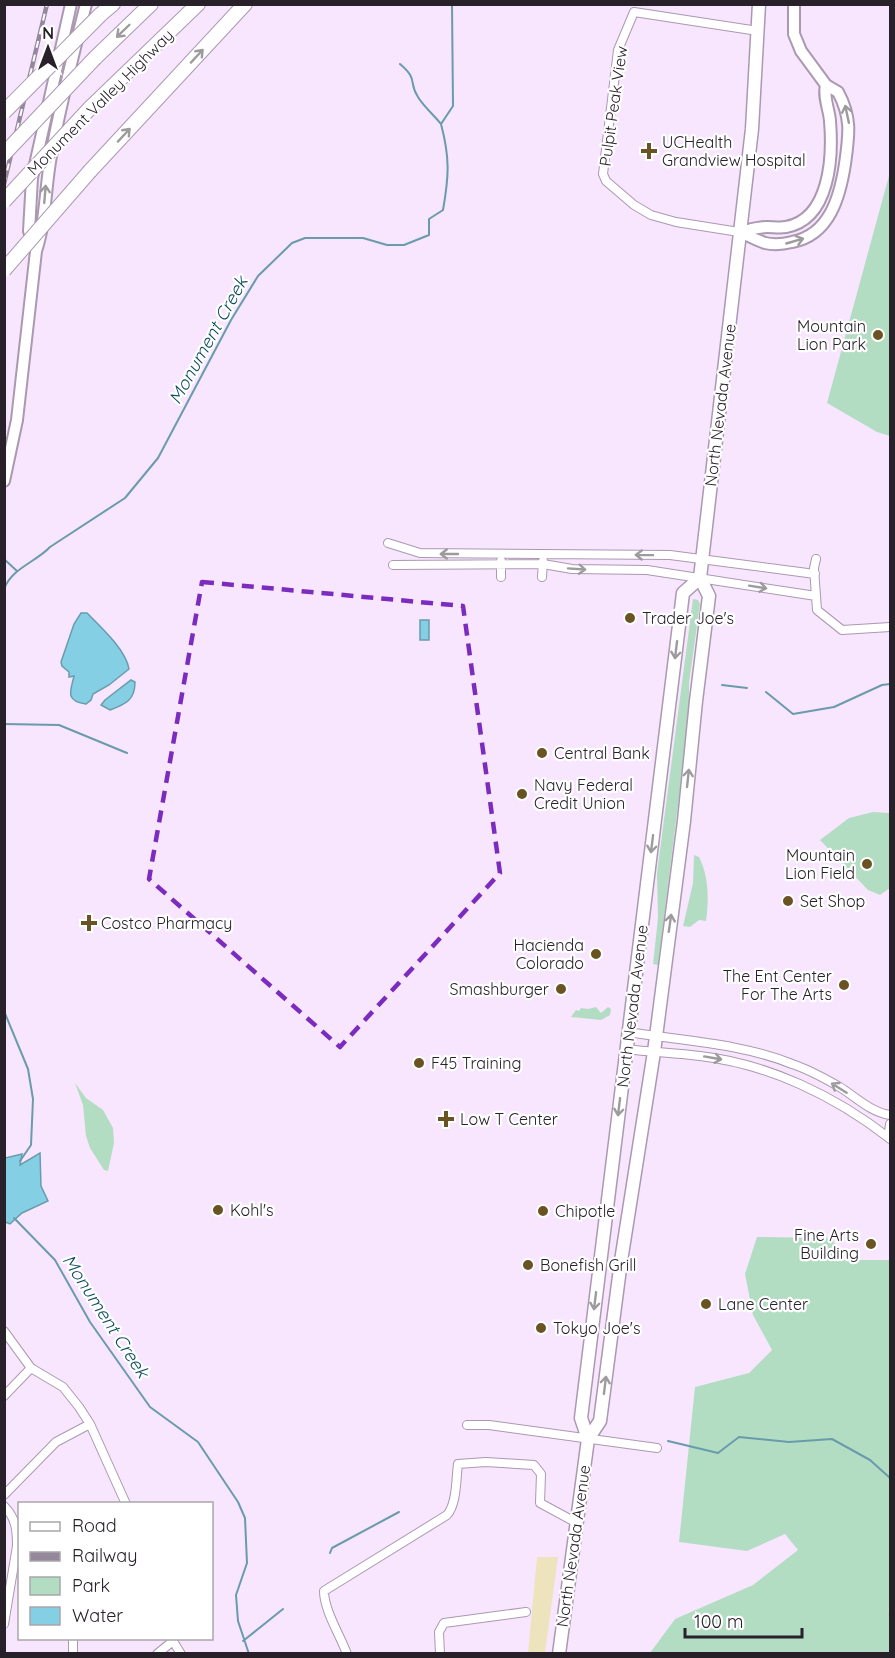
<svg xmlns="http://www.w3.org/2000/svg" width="895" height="1658" viewBox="0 0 895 1658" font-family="Quicksand,sans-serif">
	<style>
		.green { fill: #b3ddc3 }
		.sand { fill: #ede4be }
		.water { fill: #85cfe5; stroke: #699bad; stroke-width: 1.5 }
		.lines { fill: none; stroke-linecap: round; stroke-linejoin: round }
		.stream { stroke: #699bad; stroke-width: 2 }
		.street-casing { stroke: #aa99b0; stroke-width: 10 }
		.secondary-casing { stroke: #aa99b0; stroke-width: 14 }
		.primary-casing { stroke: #aa99b0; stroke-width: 15 }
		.highway-casing { stroke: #aa99b0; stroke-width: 16 }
		.street { stroke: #fff; stroke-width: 8 }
		.secondary { stroke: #fff; stroke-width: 10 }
		.primary { stroke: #fff; stroke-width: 12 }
		.highway { stroke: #fff; stroke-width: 14 }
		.rail-casing { stroke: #95889a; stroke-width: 4.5 }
		.rail { stroke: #fff; stroke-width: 2; stroke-dasharray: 7; stroke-linecap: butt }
		.highway-bridge-casing { stroke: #aa99b0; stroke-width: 16; stroke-linecap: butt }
		.highway-bridge { stroke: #fff; stroke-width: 14 }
		.oneway { stroke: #9e9b9f }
		.marked { fill: none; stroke: #7b2cbf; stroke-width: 4.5; stroke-dasharray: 12 8; stroke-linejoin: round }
		.poi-dot { fill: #6a5323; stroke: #fff; stroke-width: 2 }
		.labels { text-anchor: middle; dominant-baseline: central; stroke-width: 4.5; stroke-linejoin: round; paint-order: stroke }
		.street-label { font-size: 16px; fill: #28212a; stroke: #fff }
		.poi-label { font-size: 16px; fill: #28212a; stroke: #fff; text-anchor: start }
		.water-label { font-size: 18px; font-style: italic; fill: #0d4e5d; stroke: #fff }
	</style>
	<rect width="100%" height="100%" fill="#f8e6ff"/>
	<path class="green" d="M890 172V436L877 432 827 403Z
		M693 599 698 600 700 604 689 683V717L658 965 653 964 658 918 657 873Z
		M873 812 890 813V888L880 895 868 890 820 840 849 818Z
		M694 855 699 857C709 876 709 901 706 921L699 920 690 927 683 926 693 883Z
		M596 1007 601 1013 608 1007 611 1009 610 1015 601 1020 571 1017 576 1010 579 1011 581 1008 588 1009Z
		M75 1083 86 1098 103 1110 113 1128 114 1143 108 1171 104 1170 90 1148 86 1136 83 1105Z
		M757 1237 832 1238 842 1260H890V1609L887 1610H890V1653H650L675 1619 753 1585 798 1550 785 1534 747 1551 679 1542 695 1387 749 1373 772 1350 753 1315 745 1274Z"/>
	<path class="sand" d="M537 1557H558L545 1653H528Z"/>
	<path class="water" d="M81 613H87C100 626 126 650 129 669L109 685 93 694 91 700 86 704C64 701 71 690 74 676L69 677V672L62 666 61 662 74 624Z
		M420 620H429V640H420Z
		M131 680 135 682C135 700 126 704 110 710L101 705 105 700Z
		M40 1153 41 1186 48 1201 22 1213 10 1224 5 1222V1158L22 1154 20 1165Z"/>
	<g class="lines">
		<path class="stream" d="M400 64C419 80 408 82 418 97 424 107 434 115 441 124
			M4 559 17 571
			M4 589C12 568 36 562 50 547L125 498 158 458 231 320 258 276 292 243 305 238H363L387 245H404L429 235V219L443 210C449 176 450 158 441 124L453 106 452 4
			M722 685 747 688
			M766 692 793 714 834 707 882 685 890 684
			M4 724 59 725 127 753
			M4 1011 28 1069 33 1099 31 1145 20 1161
			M14 1218 55 1260 90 1322 150 1407 198 1442 238 1502 245 1518 247 1563 236 1595 238 1621 249 1654
			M668 1441 718 1453 739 1437 789 1442 832 1439 870 1460 890 1478
			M330 1553 332 1548 399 1512
			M243 1641 283 1609"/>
		<g class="street-casing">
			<path id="street" d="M739 232 676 222 651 215 634 205 606 181 603 174 618 50 634 12 758 31
				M388 543 420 553 670 555 815 574
				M816 559 814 568 817 610 842 630 890 627
				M501 561V577
				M393 565 543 564 572 569 647 570 816 596
				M542 577 543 561
				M628 1032C683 1041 740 1043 792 1064 808 1069 824 1078 838 1086 855 1096 870 1112 890 1115
				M626 1049C650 1052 675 1053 700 1056 769 1064 835 1096 889 1138
				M890 1139 889 1132 890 1124
				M4 1331 31 1368 63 1387 79 1407 90 1424 126 1504
				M4 1396 31 1368
				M467 1425H489L657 1448
				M4 1495 56 1442 90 1424
				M4 1506C16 1518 17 1530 17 1546L4 1624
				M73 1638V1654
				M173 1641 181 1654
				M157 1654 173 1641
				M347 1654C340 1635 324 1610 324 1591L447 1515C457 1504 456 1478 458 1464L486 1462 534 1465 541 1474 540 1503 577 1523
				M440 1654 439 1632 444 1623 526 1612"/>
		</g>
		<g class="secondary-casing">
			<path id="secondary" d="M739 232C748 235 756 240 765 243 774 245 784 244 792 242 830 235 840 196 845 164 849 135 852 118 838 92L826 85 801 51 794 34V4
				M740 232C749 230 758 227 767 227 773 227 780 228 786 227 830 219 833 157 830 121 829 108 823 98 826 85
				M33 242 29 231 32 178 71 4
				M4 481 17 420 36 251C46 221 45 188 51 156 60 105 73 55 86 4"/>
		</g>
		<g class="primary-casing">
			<path id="primary" d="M588 1439 600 1421 621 1261 654 1052 684 821 696 701 709 596 700 578 752 129 759 4
				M559 1654 588 1439 581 1418 683 593 700 578"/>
		</g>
		<g class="highway-casing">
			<path id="highway" d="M100 15 113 4
				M95 58 151 4
				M90 108 198 4
				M90 171 245 4"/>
		</g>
		<use href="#street" class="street"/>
		<use href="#secondary" class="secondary"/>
		<use href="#primary" class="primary"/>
		<use href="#highway" class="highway"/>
		<g class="rail-casing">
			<path id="rail" d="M4 184 47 4"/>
		</g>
		<use href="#rail" class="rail"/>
		<g class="highway-bridge-casing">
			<path id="highway-bridge" d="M4 112 100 15
				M4 154 95 58
				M4 201 90 108
				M4 270 90 171"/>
		</g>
		<use href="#highway-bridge" class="highway-bridge"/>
	</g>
	<defs><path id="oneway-shaft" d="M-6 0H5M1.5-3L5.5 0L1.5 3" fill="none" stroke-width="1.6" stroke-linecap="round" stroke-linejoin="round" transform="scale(1.5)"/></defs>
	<g class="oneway">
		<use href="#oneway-shaft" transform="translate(123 31) rotate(136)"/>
		<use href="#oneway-shaft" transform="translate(197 56) rotate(-47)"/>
		<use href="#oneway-shaft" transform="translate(847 114) rotate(-102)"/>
		<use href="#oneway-shaft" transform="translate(124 135) rotate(-47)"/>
		<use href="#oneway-shaft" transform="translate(45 194) rotate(-85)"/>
		<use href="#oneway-shaft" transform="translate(795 241) rotate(-16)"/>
		<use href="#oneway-shaft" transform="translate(449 554) rotate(-180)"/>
		<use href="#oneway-shaft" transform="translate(644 555) rotate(-179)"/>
		<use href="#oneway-shaft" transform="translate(577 569) rotate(4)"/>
		<use href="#oneway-shaft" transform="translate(758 587) rotate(9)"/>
		<use href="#oneway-shaft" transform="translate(676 650) rotate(97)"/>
		<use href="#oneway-shaft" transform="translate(688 778) rotate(-84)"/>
		<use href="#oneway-shaft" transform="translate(652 844) rotate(97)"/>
		<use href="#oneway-shaft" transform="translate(670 923) rotate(-82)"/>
		<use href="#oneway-shaft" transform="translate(713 1058) rotate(10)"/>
		<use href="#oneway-shaft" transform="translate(839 1088) rotate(-148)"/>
		<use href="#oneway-shaft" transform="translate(619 1107) rotate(97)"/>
		<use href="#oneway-shaft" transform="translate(595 1301) rotate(97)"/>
		<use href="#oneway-shaft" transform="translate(605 1385) rotate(-83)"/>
	</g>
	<path class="marked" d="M202 582 463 606 500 873 340 1047 149 879Z"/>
	<g class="poi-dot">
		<path d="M646 142h6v6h6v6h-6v6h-6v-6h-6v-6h6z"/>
		<circle cx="878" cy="335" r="6"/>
		<circle cx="630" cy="618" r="6"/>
		<circle cx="542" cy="753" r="6"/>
		<circle cx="522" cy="794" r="6"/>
		<circle cx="867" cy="864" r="6"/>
		<circle cx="788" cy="901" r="6"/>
		<path d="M86 914h6v6h6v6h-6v6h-6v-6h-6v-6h6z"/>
		<circle cx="596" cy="954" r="6"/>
		<circle cx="844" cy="985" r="6"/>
		<circle cx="561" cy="989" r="6"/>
		<circle cx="419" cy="1063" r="6"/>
		<path d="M443 1110h6v6h6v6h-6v6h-6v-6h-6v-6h6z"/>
		<circle cx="218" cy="1210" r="6"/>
		<circle cx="543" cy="1211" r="6"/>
		<circle cx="871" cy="1244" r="6"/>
		<circle cx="528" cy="1265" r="6"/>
		<circle cx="706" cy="1304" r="6"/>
		<circle cx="541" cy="1328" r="6"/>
	</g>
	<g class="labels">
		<g class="street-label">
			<text transform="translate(100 102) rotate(-45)">Monument Valley Highway</text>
			<text transform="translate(613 106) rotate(-82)">Pulpit Peak View</text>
			<text transform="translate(720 405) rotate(-83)">North Nevada Avenue</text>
			<text transform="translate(632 1006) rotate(-83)">North Nevada Avenue</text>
			<text transform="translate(573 1546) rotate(-82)">North Nevada Avenue</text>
		</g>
		<g class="poi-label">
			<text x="662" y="142">UCHealth<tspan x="662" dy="18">Grandview Hospital</tspan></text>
			<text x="866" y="326" text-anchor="end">Mountain<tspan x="866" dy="18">Lion Park</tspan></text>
			<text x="642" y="618">Trader Joe's</text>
			<text x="554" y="753">Central Bank</text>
			<text x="534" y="785">Navy Federal<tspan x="534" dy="18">Credit Union</tspan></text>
			<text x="855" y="855" text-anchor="end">Mountain<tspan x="855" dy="18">Lion Field</tspan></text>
			<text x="800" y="901">Set Shop</text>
			<text x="101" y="923">Costco Pharmacy</text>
			<text x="584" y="945" text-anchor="end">Hacienda<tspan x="584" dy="18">Colorado</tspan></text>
			<text x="832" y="976" text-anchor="end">The Ent Center<tspan x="832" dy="18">For The Arts</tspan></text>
			<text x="549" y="989" text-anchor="end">Smashburger</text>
			<text x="431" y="1063">F45 Training</text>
			<text x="460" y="1119">Low T Center</text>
			<text x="230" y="1210">Kohl's</text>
			<text x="555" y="1211">Chipotle</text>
			<text x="859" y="1235" text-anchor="end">Fine Arts<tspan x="859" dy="18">Building</tspan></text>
			<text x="540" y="1265">Bonefish Grill</text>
			<text x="718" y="1304">Lane Center</text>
			<text x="553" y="1328">Tokyo Joe's</text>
		</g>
		<g class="water-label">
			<text transform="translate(208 340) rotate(-61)">Monument Creek</text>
			<text transform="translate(106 1316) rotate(57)">Monument Creek</text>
		</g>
	</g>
	<rect width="895" height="1658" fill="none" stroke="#28212a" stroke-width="12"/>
	<rect x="18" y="1502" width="195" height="138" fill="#ffffff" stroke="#a9a6aa" stroke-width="1.5"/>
	<rect x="30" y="1522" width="30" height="9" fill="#ffffff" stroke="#a9a6aa" stroke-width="1.5"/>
	<text x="72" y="1532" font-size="18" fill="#28212a">Road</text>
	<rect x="30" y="1552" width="30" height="9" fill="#95889a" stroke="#a9a6aa" stroke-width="1.5"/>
	<text x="72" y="1562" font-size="18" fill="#28212a">Railway</text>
	<rect x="30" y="1577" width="30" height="18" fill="#b3ddc3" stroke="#a9a6aa" stroke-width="1.5"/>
	<text x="72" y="1592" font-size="18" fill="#28212a">Park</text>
	<rect x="30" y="1607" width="30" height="18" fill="#85cfe5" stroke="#a9a6aa" stroke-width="1.5"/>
	<text x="72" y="1622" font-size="18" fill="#28212a">Water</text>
	<g transform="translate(48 48)" stroke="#ffffff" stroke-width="4.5" paint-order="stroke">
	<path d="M0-4.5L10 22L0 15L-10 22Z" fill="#28212a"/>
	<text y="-9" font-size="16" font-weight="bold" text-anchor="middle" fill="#28212a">N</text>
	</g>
	<path d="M685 1628v9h117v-9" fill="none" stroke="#28212a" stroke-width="3"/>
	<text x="694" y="1628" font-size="18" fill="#28212a" stroke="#ffffff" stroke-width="4.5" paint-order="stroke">100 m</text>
</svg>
